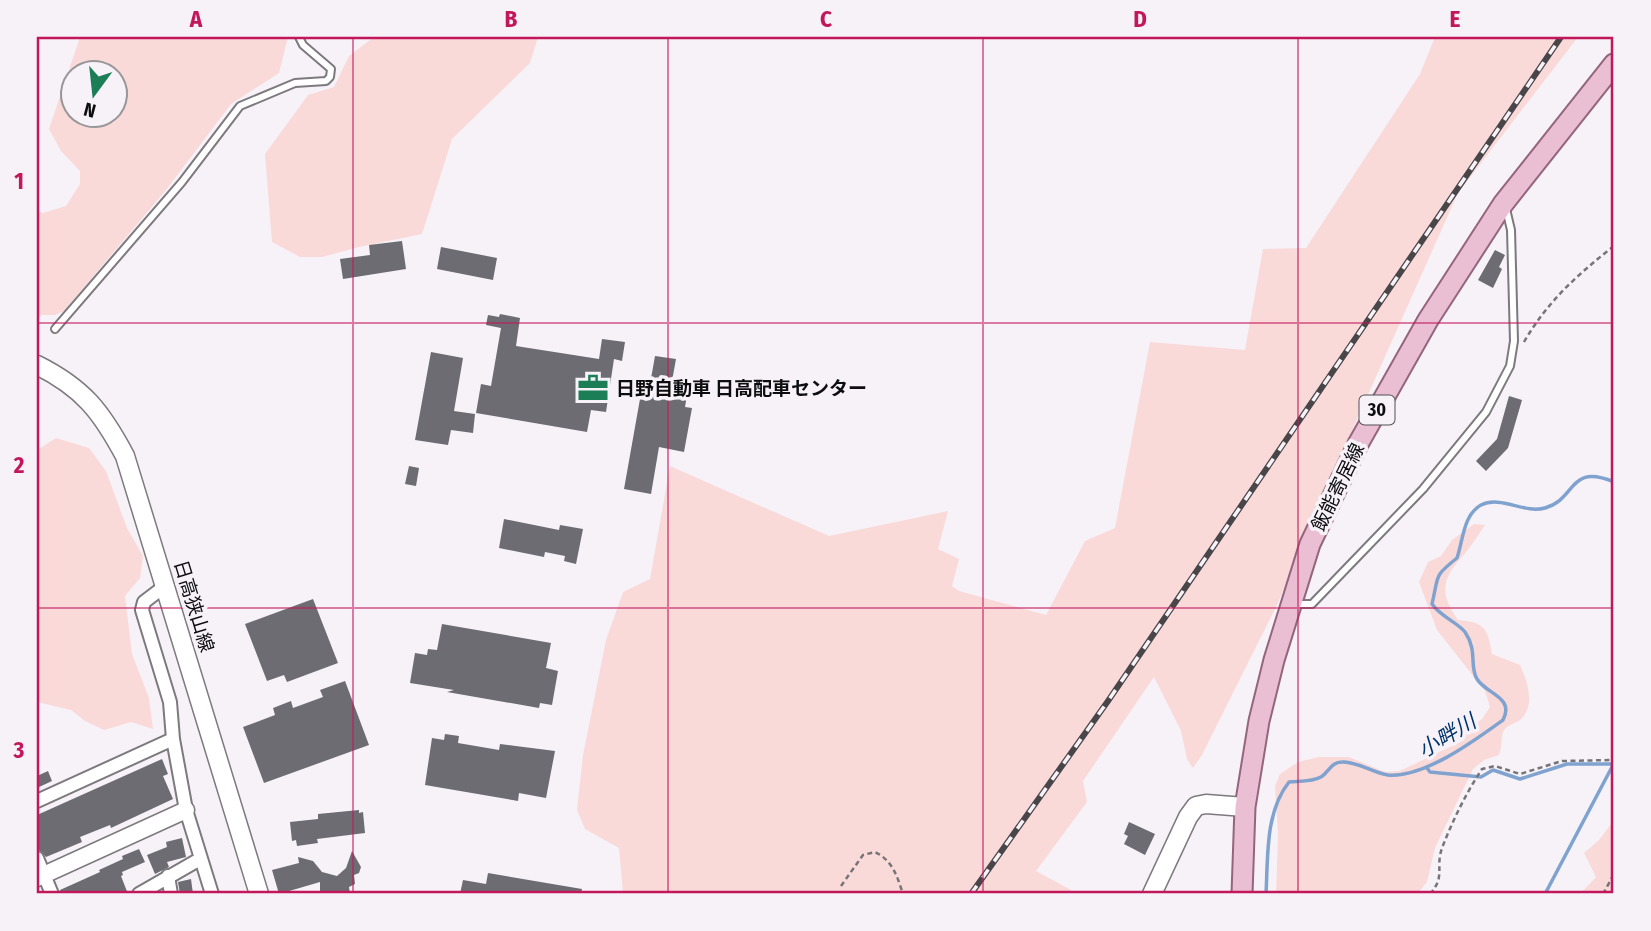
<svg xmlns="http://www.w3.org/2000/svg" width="1651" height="931" viewBox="0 0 1651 931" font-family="'Fira Sans Condensed','Noto Sans JP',sans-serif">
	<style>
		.green { fill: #fadad9; fill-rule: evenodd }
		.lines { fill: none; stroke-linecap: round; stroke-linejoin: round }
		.stream { stroke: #7fa2cf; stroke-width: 3.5 }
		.building { fill: #6c6c72 }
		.service-casing { stroke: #7d797f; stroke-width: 10 }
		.minor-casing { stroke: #7d797f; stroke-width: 16 }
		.tertiary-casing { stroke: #7d797f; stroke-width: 19 }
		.secondary-casing { stroke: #7d797f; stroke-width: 21 }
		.primary-casing { stroke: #94657c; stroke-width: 23 }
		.path { stroke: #767478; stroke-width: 2.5; stroke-dasharray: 5 3.5; stroke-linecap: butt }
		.service { stroke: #fff; stroke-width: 6 }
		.minor { stroke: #fff; stroke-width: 12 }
		.tertiary { stroke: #fff; stroke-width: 16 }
		.secondary { stroke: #fff; stroke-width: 18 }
		.primary { stroke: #eabfd4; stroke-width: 19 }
		.rail-casing { stroke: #484649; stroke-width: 6 }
		.rail { stroke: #f6f2f8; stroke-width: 3.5; stroke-dasharray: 10; stroke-linecap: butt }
		.grid { fill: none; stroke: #c2185b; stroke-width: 2; stroke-opacity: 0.55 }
		.labels { text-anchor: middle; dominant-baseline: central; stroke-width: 7; stroke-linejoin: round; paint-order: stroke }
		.shield { fill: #f6f2f8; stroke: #535154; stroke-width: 2 }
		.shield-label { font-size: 18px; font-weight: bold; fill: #0d0c0e }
		.poi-label { font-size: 19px; font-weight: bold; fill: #0d0c0e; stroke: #f6f2f8; text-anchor: start }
		.street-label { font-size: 19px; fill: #0d0c0e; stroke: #f6f2f8 }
		.water-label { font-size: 21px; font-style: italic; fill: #00346a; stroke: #f6f2f8 }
		.neatline { fill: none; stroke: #c2185b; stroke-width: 2.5 }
		.grid-label { font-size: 23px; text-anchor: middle; font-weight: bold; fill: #c2185b }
	</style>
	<rect width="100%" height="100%" fill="#f6f2f8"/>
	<path class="green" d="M80 37H288L279 73 231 104 166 190 64 311 55 315H42L37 319V210L43 213 66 206 80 184V171L61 151 49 129ZM74 74H116V116H74Z
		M374 37H538L530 63 452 139 422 234 359 247 322 257H300L272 242 265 154 308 95 334 87 349 56Z
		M1435 37H1578L1458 193 1325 491 1277 605 1202 755 1193 768 1187 759 1181 731 1154 677 1083 781 1087 802 1036 871 1071 890 1069 894H623L619 848 585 829 577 810 583 755 606 640 623 592 650 579 670 466 829 536 948 511 938 549 959 559 952 586 959 591 1046 615 1085 541 1115 528 1150 342 1245 350 1263 249 1306 248 1420 74Z
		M56 438 89 448 106 471 127 528 143 556 140 578 125 596 132 654 149 698 153 729 131 722 104 730 85 721 71 710 37 702V450Z
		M1474 524 1485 525C1478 535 1471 547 1462 557 1441 580 1440 594 1458 620 1484 622 1488 628 1492 654L1520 665C1527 680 1536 705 1521 719 1516 724 1507 724 1503 732 1501 738 1502 747 1499 755L1484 760 1473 769 1435 848 1427 882 1417 894H1276L1278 834 1275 786 1280 774 1298 762 1319 757H1349L1385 772 1400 771 1464 740 1466 731 1482 719 1490 707 1485 691 1437 630 1419 582 1428 562 1441 556 1452 540Z
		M1614 820V894H1580L1596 877 1584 853 1599 840Z"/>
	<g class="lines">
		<path class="stream" d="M1427 768 1430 772 1481 777 1493 770 1520 779 1567 764H1613
			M1266 894C1268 857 1265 812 1289 782 1299 781 1312 782 1321 777 1329 772 1331 762 1342 762 1357 761 1373 773 1388 775 1424 778 1474 741 1503 720 1515 697 1486 694 1477 679 1469 666 1478 651 1465 632 1457 622 1441 617 1432 604 1439 575 1433 577 1457 558 1463 541 1463 515 1481 505 1501 495 1524 514 1545 508 1577 499 1568 463 1614 482
			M1545 894 1613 765"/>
	</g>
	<path class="building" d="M402 241 406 269 343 279 340 259 370 255 369 245Z
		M441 247 497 258 493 280 437 269Z
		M1495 250 1505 255 1499 267 1502 269 1493 288 1478 280Z
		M500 314 520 318 516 346 599 359 602 339 625 342 622 361 614 359 606 412 591 410 587 432 476 413 481 384 491 386 501 328 486 325 488 315 499 317Z
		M431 352 463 358 454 411 475 414 473 433 451 430 448 445 415 440Z
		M655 356 676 359 672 381 689 384 685 407 692 408 684 452 659 447 651 494 624 489 640 399 647 401Z
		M1509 396 1522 400 1508 448 1486 471 1476 461 1497 439Z
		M409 466 419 468 416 486 405 484Z
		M504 519 559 530 560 525 583 529 576 564 564 561 565 556 545 552 544 557 499 548Z
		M313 599 338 663 287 682 284 675 267 681 245 624Z
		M442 624 551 643 546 668 558 671 552 705 540 703 539 708 447 692 454 690 410 683 415 653 427 655 428 649 437 650Z
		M345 681 369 745 264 783 243 727 275 715 273 708 291 701 293 708 323 697 320 690Z
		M445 734 459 736 458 743 499 750 500 744 555 751 546 798 519 793 518 801 425 785 432 738 444 740Z
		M162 759 168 774 163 776 173 799 111 828 110 825 80 837 82 842 46 857 38 849 37 815Z
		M48 771 52 781 37 788V776Z
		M359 810V813L363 812 365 833 317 839 318 843 297 846 296 840 292 841 290 822 318 819V814Z
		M1129 822 1155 834 1145 855 1124 844 1128 836 1124 834Z
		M182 838 186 857 167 862 169 867 155 874 147 855 167 847 166 842Z
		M139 849 145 862 122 872 123 875 121 876 128 894H61L60 890 100 872 99 870 123 859 122 856Z
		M352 851 361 867 359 873 354 875 355 884 349 887 350 894H325V892H320V882L279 894 272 870 299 863 298 857 313 861 322 872 337 876 346 868Z
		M488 873 582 889 581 894H460L463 880 486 884Z
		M191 879 193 894H180L178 882Z"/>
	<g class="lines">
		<g class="service-casing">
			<path id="service" d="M55 329 182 182 240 106 295 83 326 81 330 77 331 69 303 45 299 37
				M1296 604H1312L1423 489 1486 412 1510 366 1514 341 1511 230 1506 209"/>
		</g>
		<g class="minor-casing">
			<path id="minor" d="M165 586 144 602 142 610 170 702 173 739 186 810 212 894
				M37 801 173 739
				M37 858 52 894
				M168 876 171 894
				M139 894 200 859"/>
		</g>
		<g class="tertiary-casing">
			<path id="tertiary" d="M37 878 186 810"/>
		</g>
		<g class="secondary-casing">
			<path id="secondary" d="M37 365C83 388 101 411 125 456L259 894
				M1152 894 1188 817 1196 806 1206 804 1245 807"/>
		</g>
		<g class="primary-casing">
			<path id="primary" d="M1242 894 1245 807 1259 721 1274 660 1310 544 1358 444 1428 320 1503 204 1614 64"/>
		</g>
		<path class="path" d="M1524 342C1547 302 1578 274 1614 246
			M841 886 863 855 875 852C893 861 897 876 903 894
			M1430 894C1446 876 1435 868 1442 848 1452 822 1466 793 1482 769L1495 766 1520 774 1562 761 1614 760
			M1603 894 1614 874"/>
		<use href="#service" class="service"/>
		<use href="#minor" class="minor"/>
		<use href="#tertiary" class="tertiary"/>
		<use href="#secondary" class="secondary"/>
		<use href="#primary" class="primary"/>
		<g class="rail-casing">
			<path id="rail" d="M971 894 1108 701 1561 37"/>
		</g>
		<use href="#rail" class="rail"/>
	</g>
	<path class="grid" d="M353 37V894M668 37V894M983 37V894M1298 37V894M37 323H1614M37 608H1614"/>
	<defs>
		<g id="office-bare" transform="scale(2.415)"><path d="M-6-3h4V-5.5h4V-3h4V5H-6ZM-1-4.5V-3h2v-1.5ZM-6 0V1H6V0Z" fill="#1b7e56" stroke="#f6f2f8" stroke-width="2.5" paint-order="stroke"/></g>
	</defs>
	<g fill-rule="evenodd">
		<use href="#office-bare" x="593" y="388"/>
	</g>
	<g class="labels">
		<rect class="shield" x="1359.5" y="395.5" width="35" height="29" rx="5"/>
		<g class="shield-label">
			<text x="1377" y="410">30</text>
		</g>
		<g class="poi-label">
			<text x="616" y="388">日野自動車 日高配車センター</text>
		</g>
		<g class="street-label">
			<text transform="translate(1338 487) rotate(-64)">飯能寄居線</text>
			<text transform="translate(194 606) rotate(73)">日高狭山線</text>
		</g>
		<g class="water-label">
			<text transform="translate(1447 736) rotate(-31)">小畔川</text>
		</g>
	</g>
	<rect width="1651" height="931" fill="none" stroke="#f6f2f8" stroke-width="77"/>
	<g transform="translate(94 94) rotate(195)"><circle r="33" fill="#f6f2f8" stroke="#99969a" stroke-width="2"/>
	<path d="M0-5L12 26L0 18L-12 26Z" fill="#1b7e56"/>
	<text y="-10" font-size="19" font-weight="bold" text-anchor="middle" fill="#0d0c0e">N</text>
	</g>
	<rect x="38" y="38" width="1574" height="854" class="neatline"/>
	<g class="grid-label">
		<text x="196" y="27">A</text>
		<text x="511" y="27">B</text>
		<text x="826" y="27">C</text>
		<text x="1140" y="27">D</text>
		<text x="1455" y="27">E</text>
		<text x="19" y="189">1</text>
		<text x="19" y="473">2</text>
		<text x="19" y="758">3</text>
	</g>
</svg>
